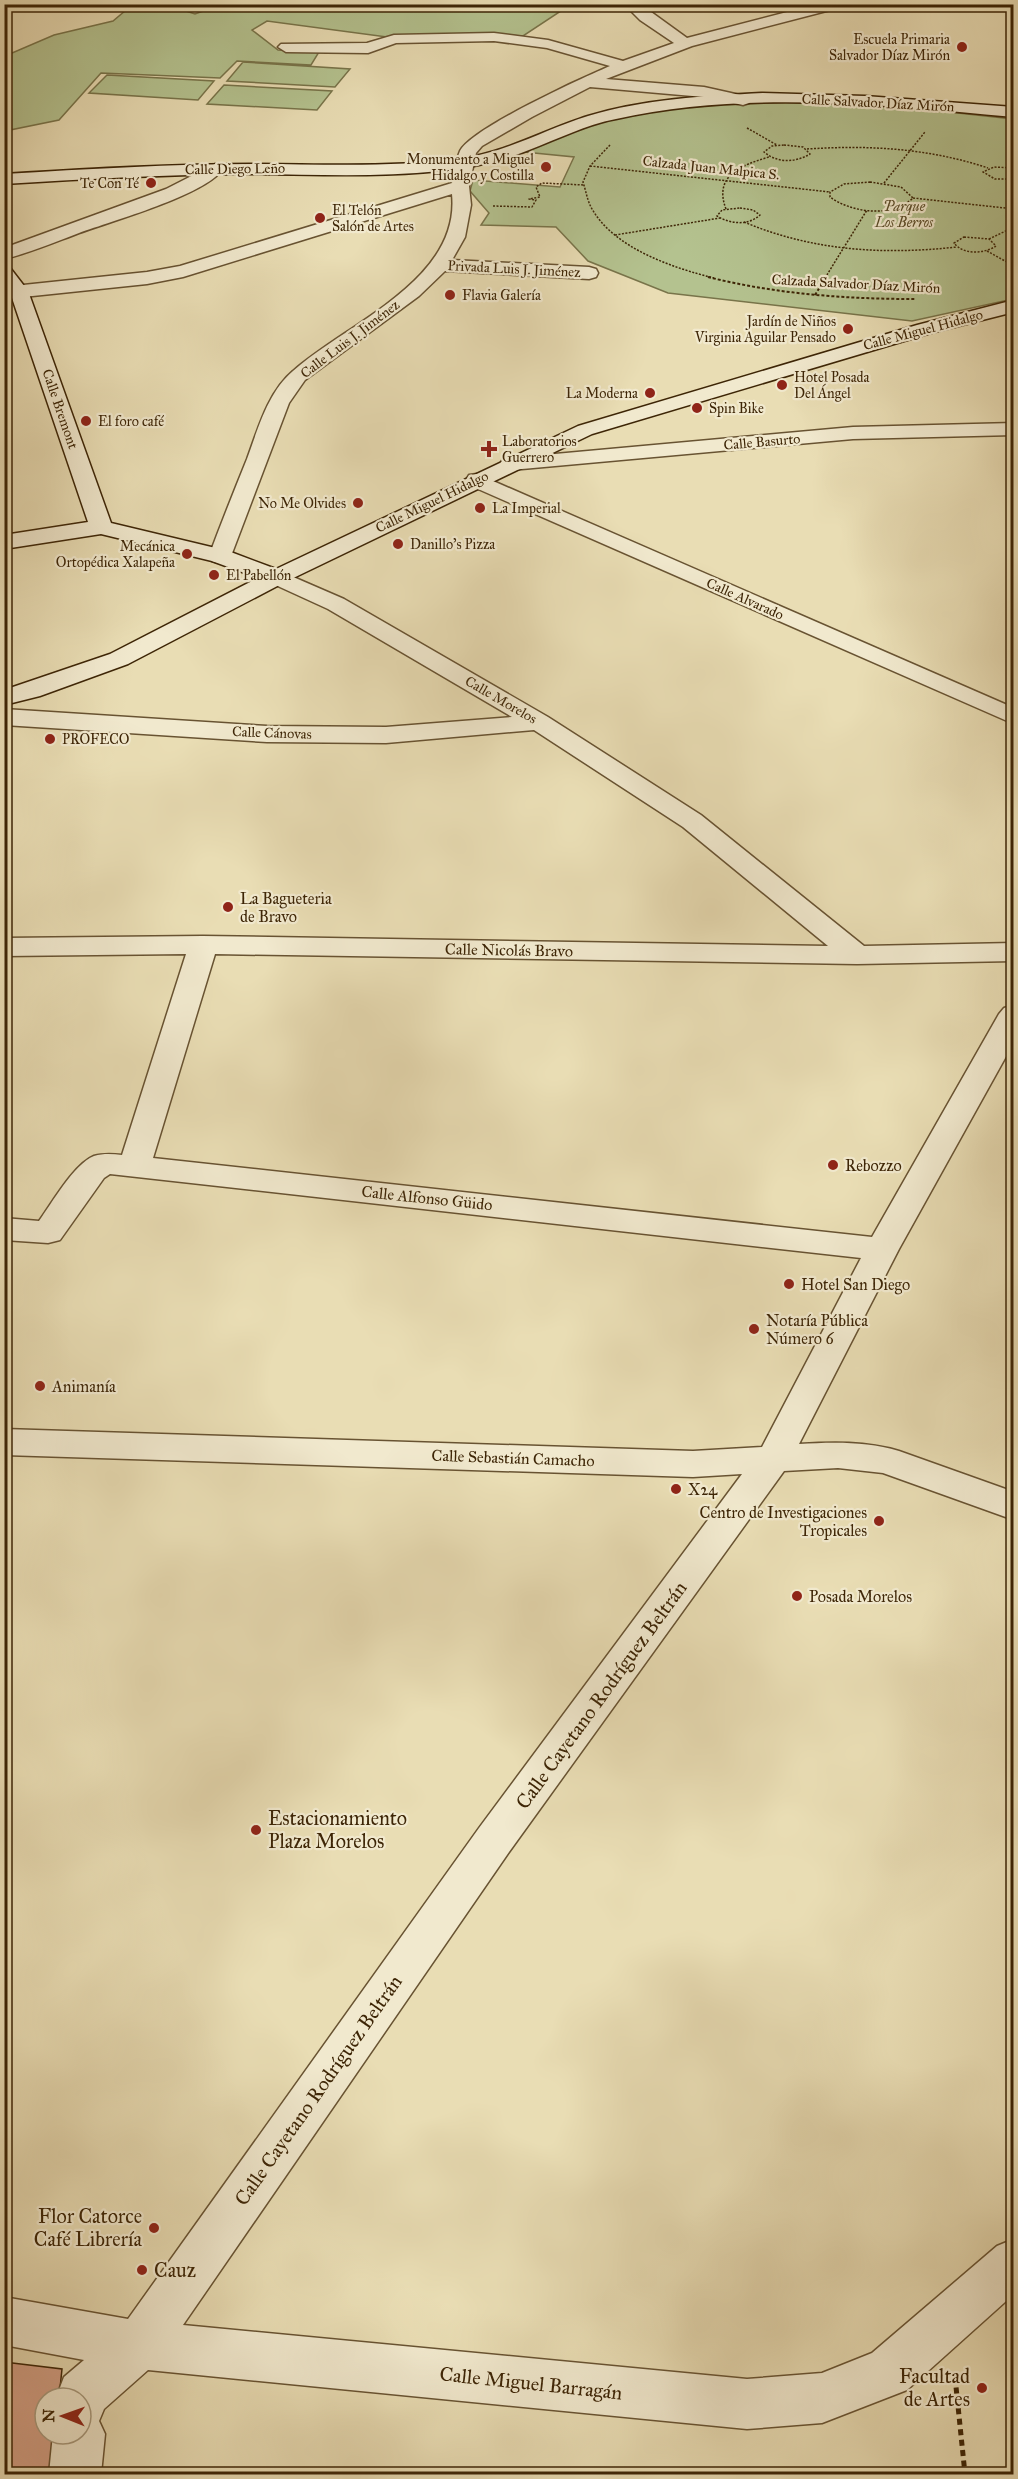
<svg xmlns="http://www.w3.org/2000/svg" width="1018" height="2479" viewBox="0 0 1018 2479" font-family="'IM FELL Great Primer',serif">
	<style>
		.green { fill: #b4c28f; stroke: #78744a; stroke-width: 1.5 }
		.building { fill: #d5a187; stroke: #3d2506; stroke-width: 1.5 }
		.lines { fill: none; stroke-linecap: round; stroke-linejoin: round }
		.minor-casing { stroke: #685332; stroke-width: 3 }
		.secondary-casing { stroke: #3d2506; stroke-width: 3 }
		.path-far2 { stroke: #3d2506; stroke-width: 1.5; stroke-dasharray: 2 1.5; stroke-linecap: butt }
		.path-far1 { stroke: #3d2506; stroke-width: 2; stroke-dasharray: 3 2; stroke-linecap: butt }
		.path { stroke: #3d2506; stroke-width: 5; stroke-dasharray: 6 4.5; stroke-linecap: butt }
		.minor { fill: #f1e9ce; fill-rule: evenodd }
		.secondary { fill: #f1e9ce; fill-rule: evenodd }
		.poi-dot { fill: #8f2418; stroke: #f1e9ce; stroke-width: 2 }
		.labels { text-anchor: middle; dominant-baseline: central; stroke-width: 4.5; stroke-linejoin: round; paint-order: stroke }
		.far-poi-label { font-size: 14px; fill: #3d2506; stroke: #f1e9ce; text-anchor: start }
		.far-street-label { font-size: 14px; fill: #3d2506; stroke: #f1e9ce }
		.far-park-label { font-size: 14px; font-style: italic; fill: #5b4c28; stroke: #f1e9ce }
		.poi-label { font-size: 16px; fill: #3d2506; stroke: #f1e9ce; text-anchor: start }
		.street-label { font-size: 16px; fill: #3d2506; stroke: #f1e9ce }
		.near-street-label { font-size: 20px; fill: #3d2506; stroke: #f1e9ce }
		.near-poi-label { font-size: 20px; fill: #3d2506; stroke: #f1e9ce; text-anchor: start }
	</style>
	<rect width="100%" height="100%" fill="#e9ddb4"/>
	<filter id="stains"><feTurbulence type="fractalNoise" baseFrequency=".00333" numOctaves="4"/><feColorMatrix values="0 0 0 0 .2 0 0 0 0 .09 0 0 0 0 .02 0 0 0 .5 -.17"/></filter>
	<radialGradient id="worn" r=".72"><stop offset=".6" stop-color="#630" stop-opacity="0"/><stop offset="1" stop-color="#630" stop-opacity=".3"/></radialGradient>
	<path class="green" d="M223 4 570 5 523 36 475 34 387 37 267 21 252 30 278 50 319 52 311 65 237 61 220 78 101 73 59 120 5 131V56L54 35 113 21 132 5H167L195 14Z
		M243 62 350 69 335 87 227 81Z
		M107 75 214 81 198 100 89 93Z
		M224 85 332 91 317 110 207 104Z
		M838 100 1013 119V299L912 321 668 293 588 261 556 227 481 225 489 213 470 191 473 180 560 187 574 157 524 152 576 124 678 104Z"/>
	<path class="building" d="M4 2362 62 2369 59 2398H45V2434H55L51 2474H4Z"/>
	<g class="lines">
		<g class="minor-casing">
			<path id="minor" d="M624 4H640L687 38 818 4H844L842 7 692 46 606 79 704 87 749 97 751 100 749 103 743 105 704 97 590 87 532 117 482 146 476 153 469 186 471 205 465 237 452 260 589 267 596 269 598 273 596 277 589 279 445 271 419 296 305 380 289 403 231 556 228 561 220 563 212 561 209 556C221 524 234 491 247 459 258 429 268 392 293 371 347 323 461 280 452 194L183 277 147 284 4 299V287L147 272 180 266 452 183C455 173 456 160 460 151 472 128 582 78 610 66L547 48 494 41 396 43 368 53 286 52 278 47 281 44 367 43 394 35 494 33 548 40 623 61 674 43 640 20Z
				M215 164 223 169C205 195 112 221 79 233 55 242 30 253 4 259V248L166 189Z
				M1014 423V435L853 439 511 470 503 469 500 464 503 459 511 458 853 427Z
				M477 474 1014 708V724L469 485 466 480 469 475Z
				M277 570 344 599 548 717 701 815 864 946 1014 943V961L857 964 215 954 153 1158 872 1237 999 1014 1004 1008 1014 1005V1042L899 1249 799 1444C832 1442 866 1441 899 1451L1014 1492V1520L883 1473 838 1468 784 1471 509 1852 183 2325 747 2379 822 2373 872 2353 997 2246 1014 2239V2294L907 2390 822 2423 747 2429 148 2370 104 2409 99 2421 105 2434 101 2474H49L53 2434H81V2398H56L64 2377 84 2360 4 2345V2297L128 2319 479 1828 742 1474 693 1477 4 1455V1429L693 1451 762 1447 861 1258 110 1174 104 1178 60 1240 48 1243 4 1240V1218L39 1221C52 1203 74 1164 94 1156 104 1153 113 1154 122 1155L186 954 4 956V938L203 936 828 946 683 827 534 730 386 743 267 742 4 725V709L267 726 386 727 512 717 328 609 269 582 265 577 269 572Z"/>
		</g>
		<g class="secondary-casing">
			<path id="secondary" d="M763 93 865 96 1014 107V117C882 105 746 90 616 119 585 125 558 139 529 150 500 162 470 168 440 171 373 178 306 174 240 174 161 175 83 179 4 184V174C88 169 171 164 254 164 324 164 394 168 463 158 507 152 546 129 588 116 644 99 705 96 763 93Z
				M4 268 11 269 28 291 111 523 228 551 276 569 578 426 917 325 1014 300V312L931 333 592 434 285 582 128 664 40 696 4 705V690L110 654 258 578 212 561 101 534 4 549V535L88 522 10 292 4 285Z"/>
		</g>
		<path class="path-far2" d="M747 128 777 145
			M610 145 590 166 583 182C586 191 587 200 592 209 614 248 673 268 714 278
			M784 145 803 147 810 154C795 163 777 163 764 152L772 146Z
			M807 149C869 145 928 148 988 168
			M590 166 830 192
			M1014 168 994 167 983 172 995 179H1014
			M870 182 901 187 913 198C892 218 852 213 830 197V192L844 184Z
			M884 183 925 132
			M913 198 1014 209
			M493 206 532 207 536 200 529 199 540 197 536 187 542 183 584 185
			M740 208 753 210 760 215C748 226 730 224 717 216L722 210Z
			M726 209C713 175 742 165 769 157
			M744 222C813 251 883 255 957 247
			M615 235 720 218
			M964 237 989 239 996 246C984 254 963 255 954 243Z
			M989 239 1014 227
			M987 251 1014 266
			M825 278 867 210"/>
		<path class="path-far1" d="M708 277C776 294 845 299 915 299
			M815 295 826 277"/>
		<path class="path" d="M955 2377 965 2474"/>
		<use href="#minor" class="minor"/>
		<use href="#secondary" class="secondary"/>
	</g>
	<g class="poi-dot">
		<circle cx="962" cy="47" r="6"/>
		<circle cx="546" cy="167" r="6"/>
		<circle cx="151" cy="183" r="6"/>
		<circle cx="320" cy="218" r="6"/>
		<circle cx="450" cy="295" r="6"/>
		<circle cx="848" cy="329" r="6"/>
		<circle cx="782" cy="385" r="6"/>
		<circle cx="650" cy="393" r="6"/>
		<circle cx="697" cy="408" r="6"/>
		<circle cx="86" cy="421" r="6"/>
		<path d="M486 440h6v6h6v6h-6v6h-6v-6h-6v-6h6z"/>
		<circle cx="358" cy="503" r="6"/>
		<circle cx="480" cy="508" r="6"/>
		<circle cx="398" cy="544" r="6"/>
		<circle cx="187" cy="554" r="6"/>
		<circle cx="214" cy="575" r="6"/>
		<circle cx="50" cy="739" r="6"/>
		<circle cx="228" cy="907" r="6"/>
		<circle cx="833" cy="1165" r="6"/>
		<circle cx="789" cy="1284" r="6"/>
		<circle cx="754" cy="1329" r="6"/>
		<circle cx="40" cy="1386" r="6"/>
		<circle cx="676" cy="1489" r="6"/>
		<circle cx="879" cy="1521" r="6"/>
		<circle cx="797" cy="1596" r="6"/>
		<circle cx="256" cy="1830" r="6"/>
		<circle cx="154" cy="2228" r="6"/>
		<circle cx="142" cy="2270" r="6"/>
		<circle cx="982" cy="2388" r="6"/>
	</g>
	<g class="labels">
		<g class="far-poi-label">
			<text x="950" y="39" text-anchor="end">Escuela Primaria<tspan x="950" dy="16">Salvador Díaz Mirón</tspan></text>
			<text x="534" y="159" text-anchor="end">Monumento a Miguel<tspan x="534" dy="16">Hidalgo y Costilla</tspan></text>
			<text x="139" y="183" text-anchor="end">Te Con Té</text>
			<text x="332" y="210">El Telón<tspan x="332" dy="16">Salón de Artes</tspan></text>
			<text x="462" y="295">Flavia Galería</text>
			<text x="836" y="321" text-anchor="end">Jardín de Niños<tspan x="836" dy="16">Virginia Aguilar Pensado</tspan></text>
			<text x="794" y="377">Hotel Posada<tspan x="794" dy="16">Del Ángel</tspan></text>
			<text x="638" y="393" text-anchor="end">La Moderna</text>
			<text x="709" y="408">Spin Bike</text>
			<text x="98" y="421">El foro café</text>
			<text x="502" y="441">Laboratorios<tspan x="502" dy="16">Guerrero</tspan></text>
			<text x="346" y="503" text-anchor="end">No Me Olvides</text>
			<text x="492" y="508">La Imperial</text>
			<text x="410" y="544">Danillo's Pizza</text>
			<text x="175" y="546" text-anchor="end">Mecánica<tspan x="175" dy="16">Ortopédica Xalapeña</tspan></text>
			<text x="226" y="575">El Pabellón</text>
			<text x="62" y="739">PROFECO</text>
		</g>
		<g class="far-street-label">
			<text transform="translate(878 103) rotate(3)">Calle Salvador Díaz Mirón</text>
			<text transform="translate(711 168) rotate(6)">Calzada Juan Malpica S.</text>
			<text transform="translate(235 169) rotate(-1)">Calle Diego Leño</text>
			<text transform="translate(514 269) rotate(3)">Privada Luis J. Jiménez</text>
			<text transform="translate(856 284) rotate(3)">Calzada Salvador Díaz Mirón</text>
			<text transform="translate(923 330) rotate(-15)">Calle Miguel Hidalgo</text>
			<text transform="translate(350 339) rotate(-37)">Calle Luis J. Jiménez</text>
			<text transform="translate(60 409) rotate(71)">Calle Bremont</text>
			<text transform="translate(762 442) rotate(-5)">Calle Basurto</text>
			<text transform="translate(432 502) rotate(-26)">Calle Miguel Hidalgo</text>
			<text transform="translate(745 599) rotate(24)">Calle Alvarado</text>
			<text transform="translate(501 700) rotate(30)">Calle Morelos</text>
			<text transform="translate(272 733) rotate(2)">Calle Cánovas</text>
		</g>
		<g class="far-park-label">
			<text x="904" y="206">Parque<tspan x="904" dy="16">Los Berros</tspan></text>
		</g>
		<g class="poi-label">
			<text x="240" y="898">La Bagueteria<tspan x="240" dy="18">de Bravo</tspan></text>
			<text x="845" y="1165">Rebozzo</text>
			<text x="801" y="1284">Hotel San Diego</text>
			<text x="766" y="1320">Notaría Pública<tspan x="766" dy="18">Número 6</tspan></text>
			<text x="52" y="1386">Animanía</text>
			<text x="688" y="1489">X24</text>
			<text x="867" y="1512" text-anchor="end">Centro de Investigaciones<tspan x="867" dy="18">Tropicales</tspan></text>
			<text x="809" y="1596">Posada Morelos</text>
		</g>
		<g class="street-label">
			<text transform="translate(509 950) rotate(1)">Calle Nicolás Bravo</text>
			<text transform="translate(427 1198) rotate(6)">Calle Alfonso Güido</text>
			<text transform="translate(513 1458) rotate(2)">Calle Sebastián Camacho</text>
		</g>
		<g class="near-street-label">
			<text transform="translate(601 1695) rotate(-54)">Calle Cayetano Rodríguez Beltrán</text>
			<text transform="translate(318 2090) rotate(-55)">Calle Cayetano Rodríguez Beltrán</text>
			<text transform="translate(531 2383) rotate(6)">Calle Miguel Barragán</text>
		</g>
		<g class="near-poi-label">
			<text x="268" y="1818">Estacionamiento<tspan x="268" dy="23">Plaza Morelos</tspan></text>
			<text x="142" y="2216" text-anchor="end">Flor Catorce<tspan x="142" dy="23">Café Librería</tspan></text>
			<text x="154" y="2270">Cauz</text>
			<text x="970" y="2376" text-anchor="end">Facultad<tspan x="970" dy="23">de Artes</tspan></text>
		</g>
	</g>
	<rect width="1018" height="2479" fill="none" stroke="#e9ddb4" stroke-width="24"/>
	<rect x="6" y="6" width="1006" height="2467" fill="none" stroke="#3d2506" stroke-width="3"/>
	<rect x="12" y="12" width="994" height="2455" fill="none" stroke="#3d2506" stroke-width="1.5"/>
	<g transform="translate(63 2416) rotate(271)"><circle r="28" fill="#f1e9ce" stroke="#a99b7e" stroke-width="1.5"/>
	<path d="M0-4.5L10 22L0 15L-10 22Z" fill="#8f2418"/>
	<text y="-9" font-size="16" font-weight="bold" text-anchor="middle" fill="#3d2506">N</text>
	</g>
	<rect width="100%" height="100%" filter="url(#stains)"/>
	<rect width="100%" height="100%" fill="url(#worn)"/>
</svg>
